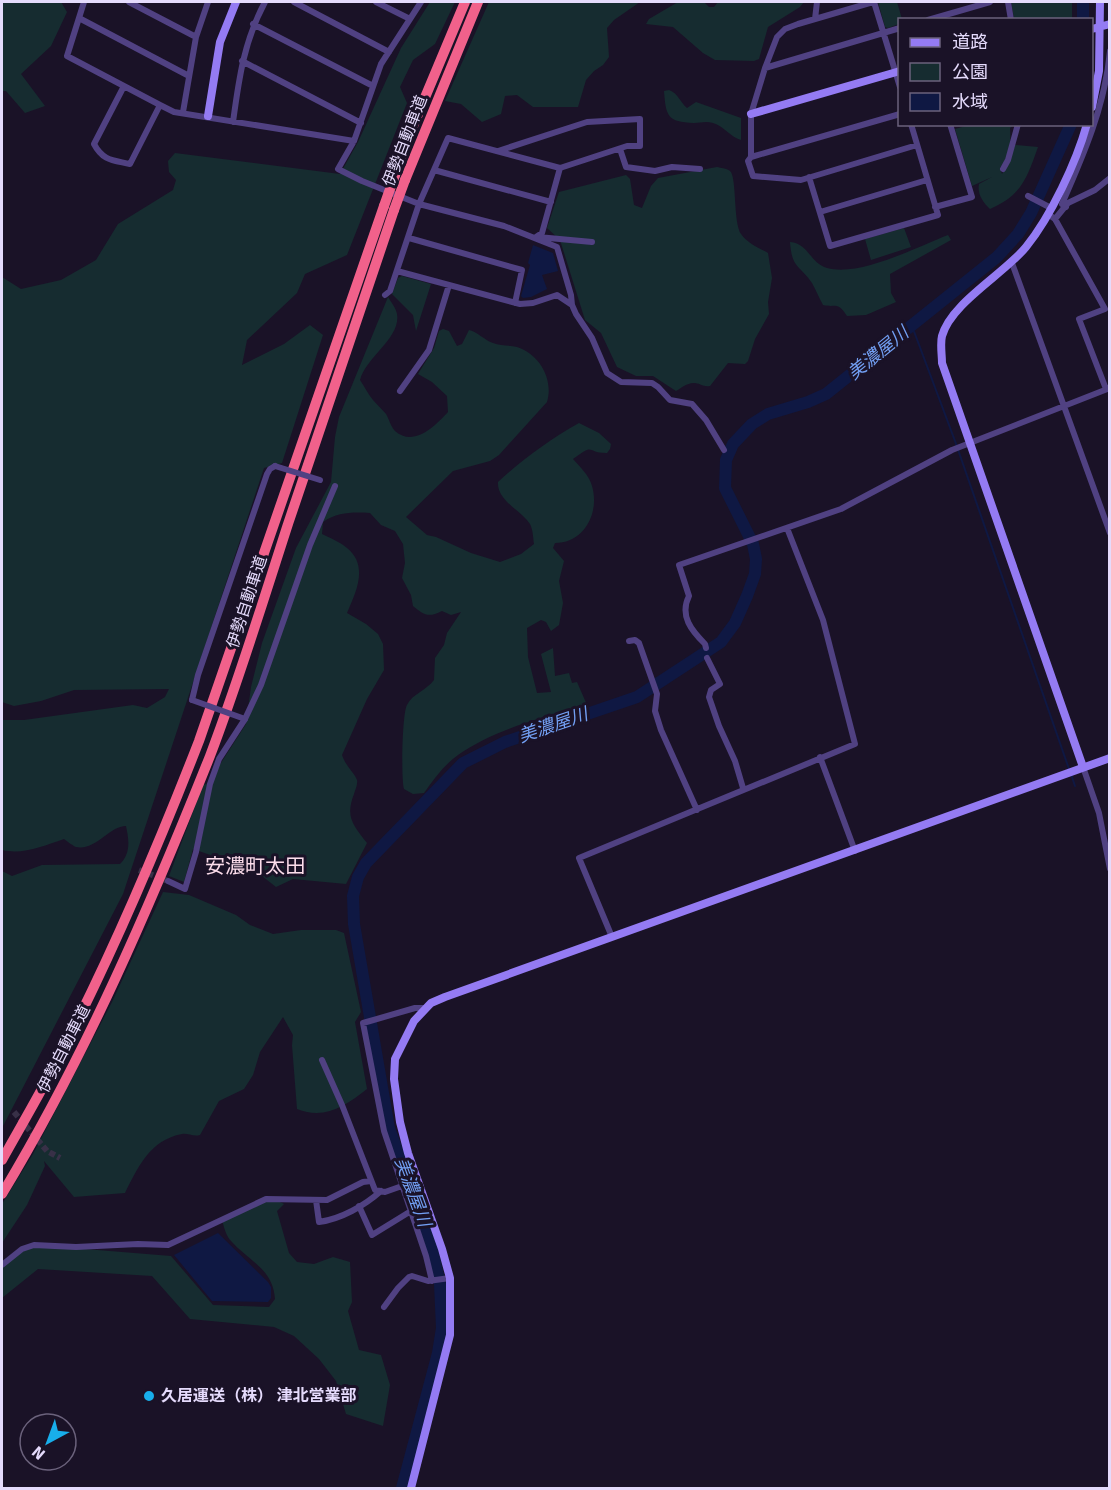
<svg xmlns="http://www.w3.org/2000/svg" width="1111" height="1490" viewBox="0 0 1111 1490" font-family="Signika,'Noto Sans JP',sans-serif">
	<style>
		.green { fill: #162c30 }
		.water { fill: #0f1843 }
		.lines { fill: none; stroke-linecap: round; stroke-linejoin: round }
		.stream { stroke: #0f1843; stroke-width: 2 }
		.river { stroke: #0f1843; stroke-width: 12 }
		.street-tunnel { stroke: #383047; stroke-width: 6; stroke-dasharray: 6 3; stroke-linecap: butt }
		.street { stroke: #504182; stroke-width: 6 }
		.secondary { stroke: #947bf3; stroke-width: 8 }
		.highway { stroke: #f1618b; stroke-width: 10 }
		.street-bridge { stroke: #504182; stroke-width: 6 }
		.highway-bridge { stroke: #f1618b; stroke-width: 10 }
		.poi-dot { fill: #18aeeb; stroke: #1a1227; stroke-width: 2 }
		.labels { text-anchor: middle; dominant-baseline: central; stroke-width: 6; stroke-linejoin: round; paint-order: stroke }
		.street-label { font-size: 16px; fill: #e5dbfc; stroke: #1a1227 }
		.poi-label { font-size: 16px; font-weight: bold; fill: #e5dbfc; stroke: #1a1227; text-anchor: start }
		.water-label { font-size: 18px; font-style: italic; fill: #729ff3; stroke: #1a1227 }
		.quarter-label { font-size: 20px; fill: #fcddeb; stroke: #1a1227 }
	</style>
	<rect width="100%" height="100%" fill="#1a1227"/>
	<path class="green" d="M2 2H61L67 12 51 46 21 74 45 106 25 113 6 91H2Z
		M430 2H455L435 44 413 60 400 87 407 103 347 255 305 274 297 293 247 340 242 365 284 344 310 325 323 335 282 463 264 468 123 894 2 1128V871L12 876 42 865 120 864C131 853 129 840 126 826 109 826 96 851 76 847 73 846 67 841 64 839 43 846 23 855 2 850V720H24L133 705 147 708 165 697 169 689 74 690 41 701 14 706 2 702V277L21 289 61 280 96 260 118 224 173 190 176 180 169 172 168 161 175 153 340 174 358 142 401 48Z
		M489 2H640L614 20 607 28 609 57 603 65 594 71 586 80 578 107H533L517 95 505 96 501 114 482 122 461 104 445 101Z
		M678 2H704L709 7H714L718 2H804L800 7 768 27 759 59 754 61 715 60 703 53 673 27 646 24 649 19Z
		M878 2H897L902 19 900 20 899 24 888 28 885 27Z
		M1011 2H1072V19H1014Z
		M669 90C678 93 680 102 687 108L696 102 741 118V140C730 137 724 126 713 123 706 121 700 123 694 123 667 122 666 116 664 91Z
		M969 125H1013L1010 128C1011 144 1010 155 1000 168L1002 174 1010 160 1015 145 1038 147C1027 178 1022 195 990 209 983 202 977 194 979 184L992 177 972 186 955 129Z
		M717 167C721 168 726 168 730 171 737 177 733 222 741 234 747 243 759 248 768 253L772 278 768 302 769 314 755 339 748 361 745 364 728 363 710 386C703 387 702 384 695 383 688 382 681 388 676 391L653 376H636L617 367 601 333 585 320 560 240 547 228 559 192 626 175 630 179 634 205 642 208 651 186 658 178Z
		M904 228 911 247 871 260 865 239Z
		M948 235 951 240 890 274 891 293 896 302 866 315 847 316C837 301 836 308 823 305 819 298 816 290 812 283 799 264 792 269 790 242 808 243 810 263 827 268 860 277 917 247 948 235Z
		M402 276 431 284 416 331 413 315 392 294 398 278Z
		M388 297C391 302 396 308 397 314 401 338 366 357 360 380 364 386 368 394 373 400 377 405 382 409 386 414 389 419 391 427 395 431 414 448 436 425 448 412L447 396 432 382 418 374 434 348 439 331 443 329 449 331 457 346 462 344 469 330C478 332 484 340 493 343 500 346 509 345 517 347 539 354 554 379 547 402L499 455 490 461 453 471 406 517 427 535 436 537 471 553 500 562 521 554 534 544C533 537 533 530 530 524 521 510 497 501 498 482 523 459 549 440 579 423L599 433 611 444 610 449 607 453C585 453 596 442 573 459 580 467 589 475 592 486 600 513 584 543 555 543L553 548 564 561 559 581 563 603 559 625 551 631 546 622 541 620 527 628 528 657 537 693 551 692 541 654 553 648 555 676 569 673 572 683 577 682 587 705C544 717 495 729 458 755 444 765 433 780 424 793L413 794 404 789C401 779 402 714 407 705 412 694 427 690 434 680L435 658 444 645 447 633 461 612 451 615 442 611C428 618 424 615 413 606L411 595 402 578 405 563 403 544 395 531 381 525 370 513C353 512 338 512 323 522L322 534C330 538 340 542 347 548 369 566 356 592 347 613L366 624 378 634 383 644 384 670 367 699 342 755C346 767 354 772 357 780 358 785 355 790 354 794 345 817 353 825 367 843L346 884 293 879 276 887 262 876 232 868 225 860 193 849 184 882 169 876 203 785 208 783 246 724 251 687 262 643 296 548 331 482 335 437 339 417Z
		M163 892 189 895 236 915 250 925 273 934 301 930H336L344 933 361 1012 355 1022 367 1089C345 1106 325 1120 297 1109L292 1045 293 1035 283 1017 260 1052 253 1075 244 1089 219 1101 200 1135C193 1137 188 1133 182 1134 150 1140 138 1167 125 1193L74 1197 44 1161 45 1166 27 1205 2 1243V1204L33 1154 112 1002Z
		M261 1199 276 1200 284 1204 277 1211 289 1253 297 1262 314 1264 333 1257 350 1262 352 1302 348 1311 359 1350 381 1355 390 1385 383 1426 346 1414 336 1381 319 1359 294 1336 274 1327 190 1319 152 1276 38 1269 2 1298V1266L22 1249 36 1245 171 1256 213 1305 269 1307 275 1299C273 1269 250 1262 231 1241 226 1236 224 1227 222 1220Z"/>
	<path class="water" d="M533 245 553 253 558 271 542 275 547 289 531 297 523 298 521 296 530 265 528 263Z
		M218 1233 268 1282 271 1287V1298L268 1302 212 1301 174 1255Z"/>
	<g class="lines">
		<path class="stream" d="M912 326 955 441 1069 769
			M1071 774 1075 786"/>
		<path class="river" d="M1083 20V2
			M402 1488 438 1353 442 1328 440 1284 430 1240 389 1128 354 924 353 896 358 877 366 863 463 763 505 742 637 697 721 642 735 623 747 596 755 574 756 559 753 544 725 488 726 460 733 444 752 424 768 414 808 402 826 394 997 257 1018 234 1031 213 1071 124"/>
		<path class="street-tunnel" d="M139 870 168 881
			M14 1112 47 1151 60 1158"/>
		<path class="street" d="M84 2 67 56 160 105 174 112 354 141
			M129 2 196 37
			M294 2 389 52
			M376 2 410 19
			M421 2 381 64 354 141 338 169 362 181 419 204 504 226 557 247 571 295 572 305 576 314 592 338 607 373 621 382 652 383 658 387 670 400 692 404 706 420 724 450
			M874 2 900 87
			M1008 2 1011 20
			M79 18 189 76
			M815 19 817 2
			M928 20 990 2
			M253 24 373 86
			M242 61 361 123
			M765 68 900 28
			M124 86 94 144C103 161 113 160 130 164L160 105
			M183 112 196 37 208 2
			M900 114 751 157 748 161 753 176 801 180 917 145
			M233 122C239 78 244 41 265 2
			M620 149 626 167 655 171 672 167 700 169
			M751 157V114L765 68 777 37 785 29 798 24 873 2
			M1003 169 1008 160 1018 124
			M434 170 551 202
			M809 177 830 246 938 215 911 124
			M1028 196 1051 208
			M935 207 972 197 950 124
			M1066 207 1062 204C1084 154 1105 106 1110 51
			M820 212 927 180
			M1048 214 1055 219 1105 309 1079 319 1106 389
			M1055 219 1068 203 1095 190 1110 178
			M536 237 542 233 560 168
			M538 237 592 242
			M409 238 522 270 515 303
			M1012 263 1110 533
			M397 271 520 304 533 303 557 295 572 305
			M385 295 390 291 419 204 448 138 560 168 627 146H640V119L587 122 498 151
			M400 391 429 350 449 285
			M629 641 635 640 639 643 657 694 655 711 661 730 697 810
			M706 648 705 644C692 631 679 616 689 596L679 565 841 509 952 450 1110 388
			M707 658 720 684 711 690 709 697 719 726 735 761 743 788
			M192 700 198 675 267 474 270 469 275 466
			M820 757 855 851
			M1083 767 1099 813 1110 869
			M168 881 185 889 196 852 210 784 219 759 245 719 261 685 310 545 335 486
			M612 937 579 858 855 744 823 620 787 528
			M426 1008H415L363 1023 384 1131 426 1256 432 1281
			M322 1060 342 1105 375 1190 385 1192 402 1186
			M316 1200 319 1222C341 1219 364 1206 381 1191
			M359 1206 372 1235 411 1211
			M2 1265 22 1249 34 1245 76 1247 138 1244 168 1245 266 1199 327 1200 363 1182 371 1181
			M384 1307 398 1288 409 1277 412 1276 428 1281 450 1278"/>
		<path class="secondary" d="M1092 29 1110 24
			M1092 107 1099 71 1100 2
			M751 114 900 71
			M208 116 220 42 236 2
			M1083 767 942 363C942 355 940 344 942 336 951 303 1004 274 1026 247 1051 216 1076 163 1087 124
			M411 1488 450 1335V1278L442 1249 408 1153 400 1122 394 1079 395 1059 414 1021 431 1003 445 997 1110 758"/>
		<path class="highway" d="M395 175 408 138 465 2
			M405 180 478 2
			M2 1160C21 1126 41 1092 59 1057 112 955 157 849 199 741L384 206
			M2 1194C86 1055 150 906 210 756 239 680 263 601 288 524 323 419 358 314 394 210"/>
		<path class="street-bridge" d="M275 466 320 480
			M192 700 245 719"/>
		<path class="highway-bridge" d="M384 206 395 175
			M394 210 405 180"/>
	</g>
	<circle class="poi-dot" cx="149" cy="1396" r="6"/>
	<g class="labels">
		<g class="street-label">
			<text transform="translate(405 141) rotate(-69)">伊勢自動車道</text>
			<text transform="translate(247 602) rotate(-72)">伊勢自動車道</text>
			<text transform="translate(64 1049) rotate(-63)">伊勢自動車道</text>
		</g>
		<g class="poi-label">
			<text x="161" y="1396">久居運送（株） 津北営業部</text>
		</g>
		<g class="water-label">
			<text transform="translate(878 353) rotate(-39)">美濃屋川</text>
			<text transform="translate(553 725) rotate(-19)">美濃屋川</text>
			<text transform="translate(413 1192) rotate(70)">美濃屋川</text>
		</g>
		<g class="quarter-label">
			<text x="255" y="866">安濃町太田</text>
		</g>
	</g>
	<rect width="1111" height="1490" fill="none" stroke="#e5dbfc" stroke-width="6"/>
	<rect x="898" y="18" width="195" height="108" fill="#1a1227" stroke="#6b627c" stroke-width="1.5"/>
	<rect x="910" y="38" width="30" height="9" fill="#947bf3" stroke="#6b627c" stroke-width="1.5"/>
	<text x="952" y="48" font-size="18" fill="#e5dbfc">道路</text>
	<rect x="910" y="63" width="30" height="18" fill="#162c30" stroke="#6b627c" stroke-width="1.5"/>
	<text x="952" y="78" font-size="18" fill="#e5dbfc">公園</text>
	<rect x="910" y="93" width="30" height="18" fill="#0f1843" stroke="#6b627c" stroke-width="1.5"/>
	<text x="952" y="108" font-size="18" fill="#e5dbfc">水域</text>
	<g transform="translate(48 1442) rotate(221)"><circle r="28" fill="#1a1227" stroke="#6b627c" stroke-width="1.5"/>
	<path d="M0-4.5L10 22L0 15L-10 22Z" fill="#18aeeb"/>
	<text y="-9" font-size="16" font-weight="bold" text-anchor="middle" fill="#e5dbfc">N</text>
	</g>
</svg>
